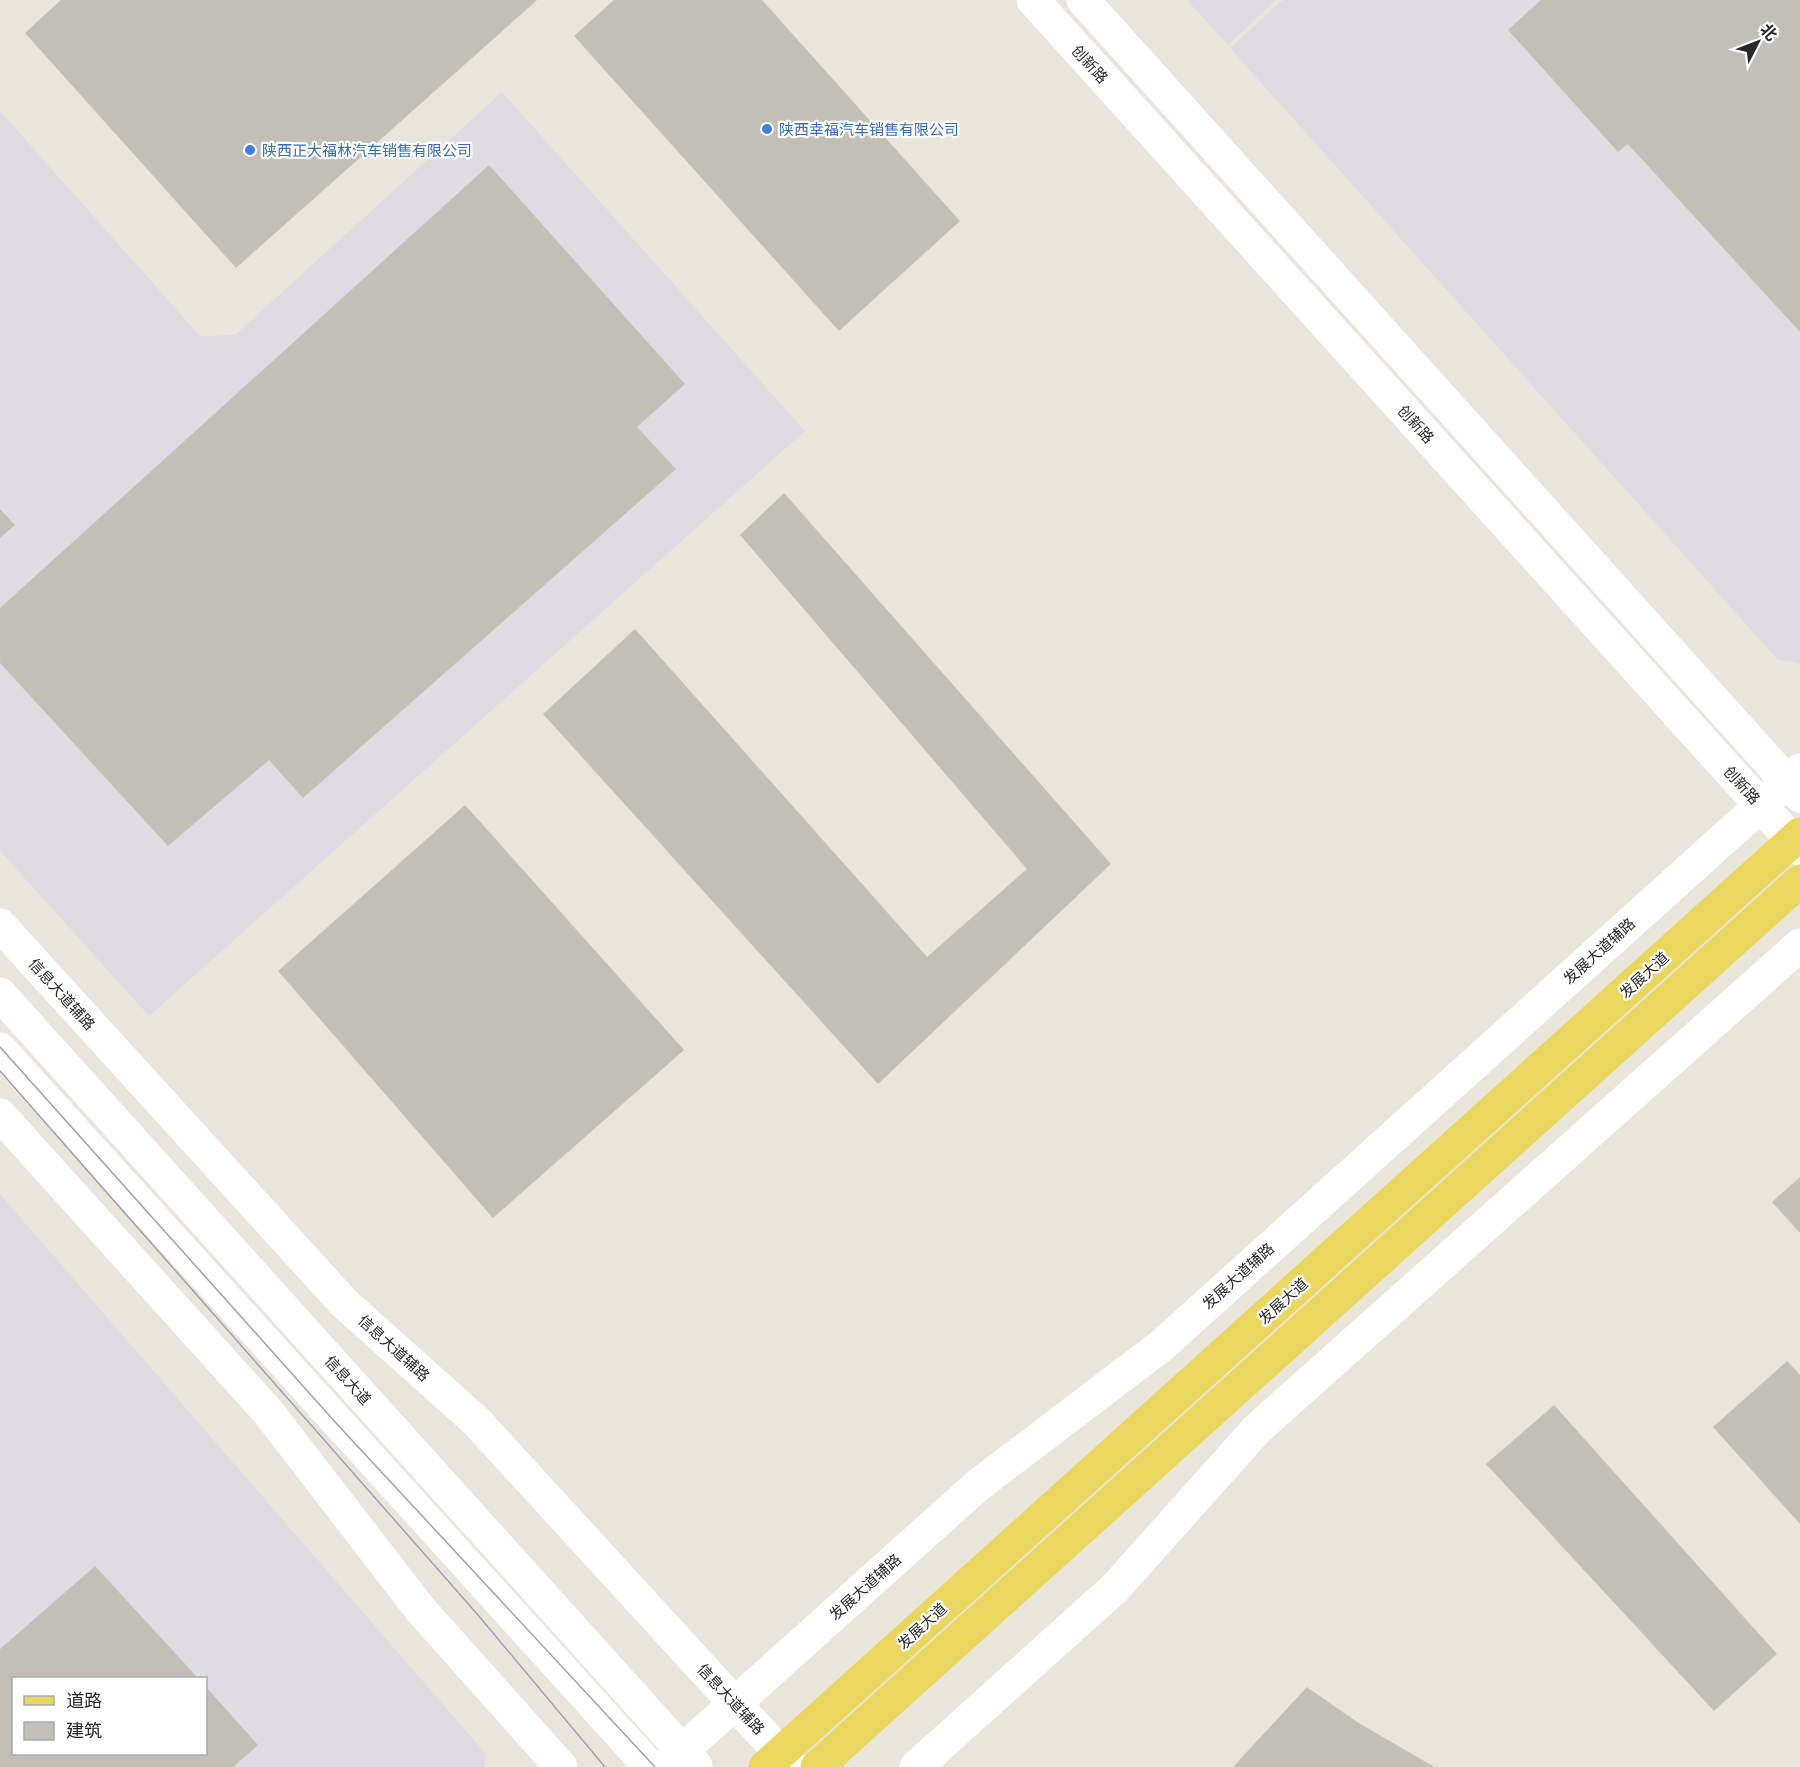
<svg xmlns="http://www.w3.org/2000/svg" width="1800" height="1767" viewBox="0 0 1800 1767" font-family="'PT Sans Narrow','Noto Sans SC',sans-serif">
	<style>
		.industrial { fill: #dedbe3; fill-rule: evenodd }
		.building { fill: #c2bfb6; stroke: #c5c1b5; stroke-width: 1.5 }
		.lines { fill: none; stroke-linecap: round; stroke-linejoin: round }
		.minor { stroke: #fff; stroke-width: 33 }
		.major { stroke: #ead760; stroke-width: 33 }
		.tram { stroke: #9e9fb2; stroke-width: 1.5 }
		.shop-dot { fill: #3f7fe0; stroke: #fff; stroke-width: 2 }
		.labels { text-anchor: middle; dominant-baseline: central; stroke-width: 4.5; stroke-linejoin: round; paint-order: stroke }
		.street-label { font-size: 15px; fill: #282828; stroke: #fff }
		.shop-label { font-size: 15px; fill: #366cbe; stroke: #fff; text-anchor: start }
	</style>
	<rect width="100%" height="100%" fill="#eae5db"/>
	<path class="industrial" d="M1187 0H1276L1228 45Z
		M1283 0H1800V664L1777 659 1230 48Z
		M502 92 805 431 149 1016 0 851V111L200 336 235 335Z
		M0 1194 486 1754 484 1767H0ZM14 1678H206V1754H14Z"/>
	<path class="building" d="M62 0H536L236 267 26 33Z
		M615 0H761L959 221 839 330 575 36Z
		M1542 0H1800V331L1628 143 1618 151 1509 30Z
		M489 166 684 384 636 427 675 469 303 797 269 759 168 845 0 662V609Z
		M784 494 1110 864 878 1083 544 714 635 630 927 958 1028 869 741 535Z
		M0 510 14 525 0 537Z
		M465 806 683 1050 493 1217 279 971Z
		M1800 1178V1232L1773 1202Z
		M1787 1362 1800 1376V1523L1714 1427Z
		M1554 1406 1776 1654 1714 1710 1487 1464Z
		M95 1567 197 1678H14V1754H206V1688L257 1745 232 1767H0V1650Z
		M1307 1688 1359 1724 1433 1767H1234Z"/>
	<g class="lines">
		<path class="minor" d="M1033 0 1800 849
			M1083 0 1800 796
			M0 925 344 1303 477 1422 793 1767
			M0 994 696 1766
			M0 1049 650 1767
			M0 1115 268 1412 420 1609 561 1767
			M664 1767 977 1486 1161 1346 1800 770
			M916 1767 1115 1588 1258 1428 1800 945"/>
		<path class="major" d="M765 1767 1800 834
			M817 1767 1800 881"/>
		<path class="tram" d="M0 1047 336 1423 655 1767
			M0 1071 478 1615 605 1767"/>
	</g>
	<g class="shop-dot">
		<circle cx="767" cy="129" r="6"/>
		<circle cx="250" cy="150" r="6"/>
	</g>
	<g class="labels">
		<g class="street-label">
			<text transform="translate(1090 64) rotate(48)">创新路</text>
			<text transform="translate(1416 424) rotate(48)">创新路</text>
			<text transform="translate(1742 785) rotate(48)">创新路</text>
			<text transform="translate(1599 951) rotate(-42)">发展大道辅路</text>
			<text transform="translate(1644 975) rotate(-42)">发展大道</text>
			<text transform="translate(62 994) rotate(48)">信息大道辅路</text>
			<text transform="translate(1238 1276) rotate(-42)">发展大道辅路</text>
			<text transform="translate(1283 1301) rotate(-42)">发展大道</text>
			<text transform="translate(394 1348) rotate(42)">信息大道辅路</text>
			<text transform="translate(348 1380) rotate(48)">信息大道</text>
			<text transform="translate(865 1587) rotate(-42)">发展大道辅路</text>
			<text transform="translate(922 1626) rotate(-42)">发展大道</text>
			<text transform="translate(731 1699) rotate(47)">信息大道辅路</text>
		</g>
		<g class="shop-label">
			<text x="779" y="129">陕西幸福汽车销售有限公司</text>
			<text x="262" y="150">陕西正大福林汽车销售有限公司</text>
		</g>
	</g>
	<rect x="12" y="1677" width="195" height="78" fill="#ffffff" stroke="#a9a9a9" stroke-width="1.5"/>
	<rect x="24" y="1696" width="30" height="9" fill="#ead760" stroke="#a9a9a9" stroke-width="1.5"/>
	<text x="66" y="1707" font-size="18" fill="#282828">道路</text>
	<rect x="24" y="1722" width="30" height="18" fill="#c2bfb6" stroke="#a9a9a9" stroke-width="1.5"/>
	<text x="66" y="1737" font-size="18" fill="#282828">建筑</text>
	<g transform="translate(1758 42) rotate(48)" stroke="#ffffff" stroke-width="4.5" paint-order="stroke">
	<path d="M0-4.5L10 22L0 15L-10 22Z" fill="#282828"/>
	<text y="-9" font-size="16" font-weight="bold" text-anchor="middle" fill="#282828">北</text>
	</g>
</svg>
